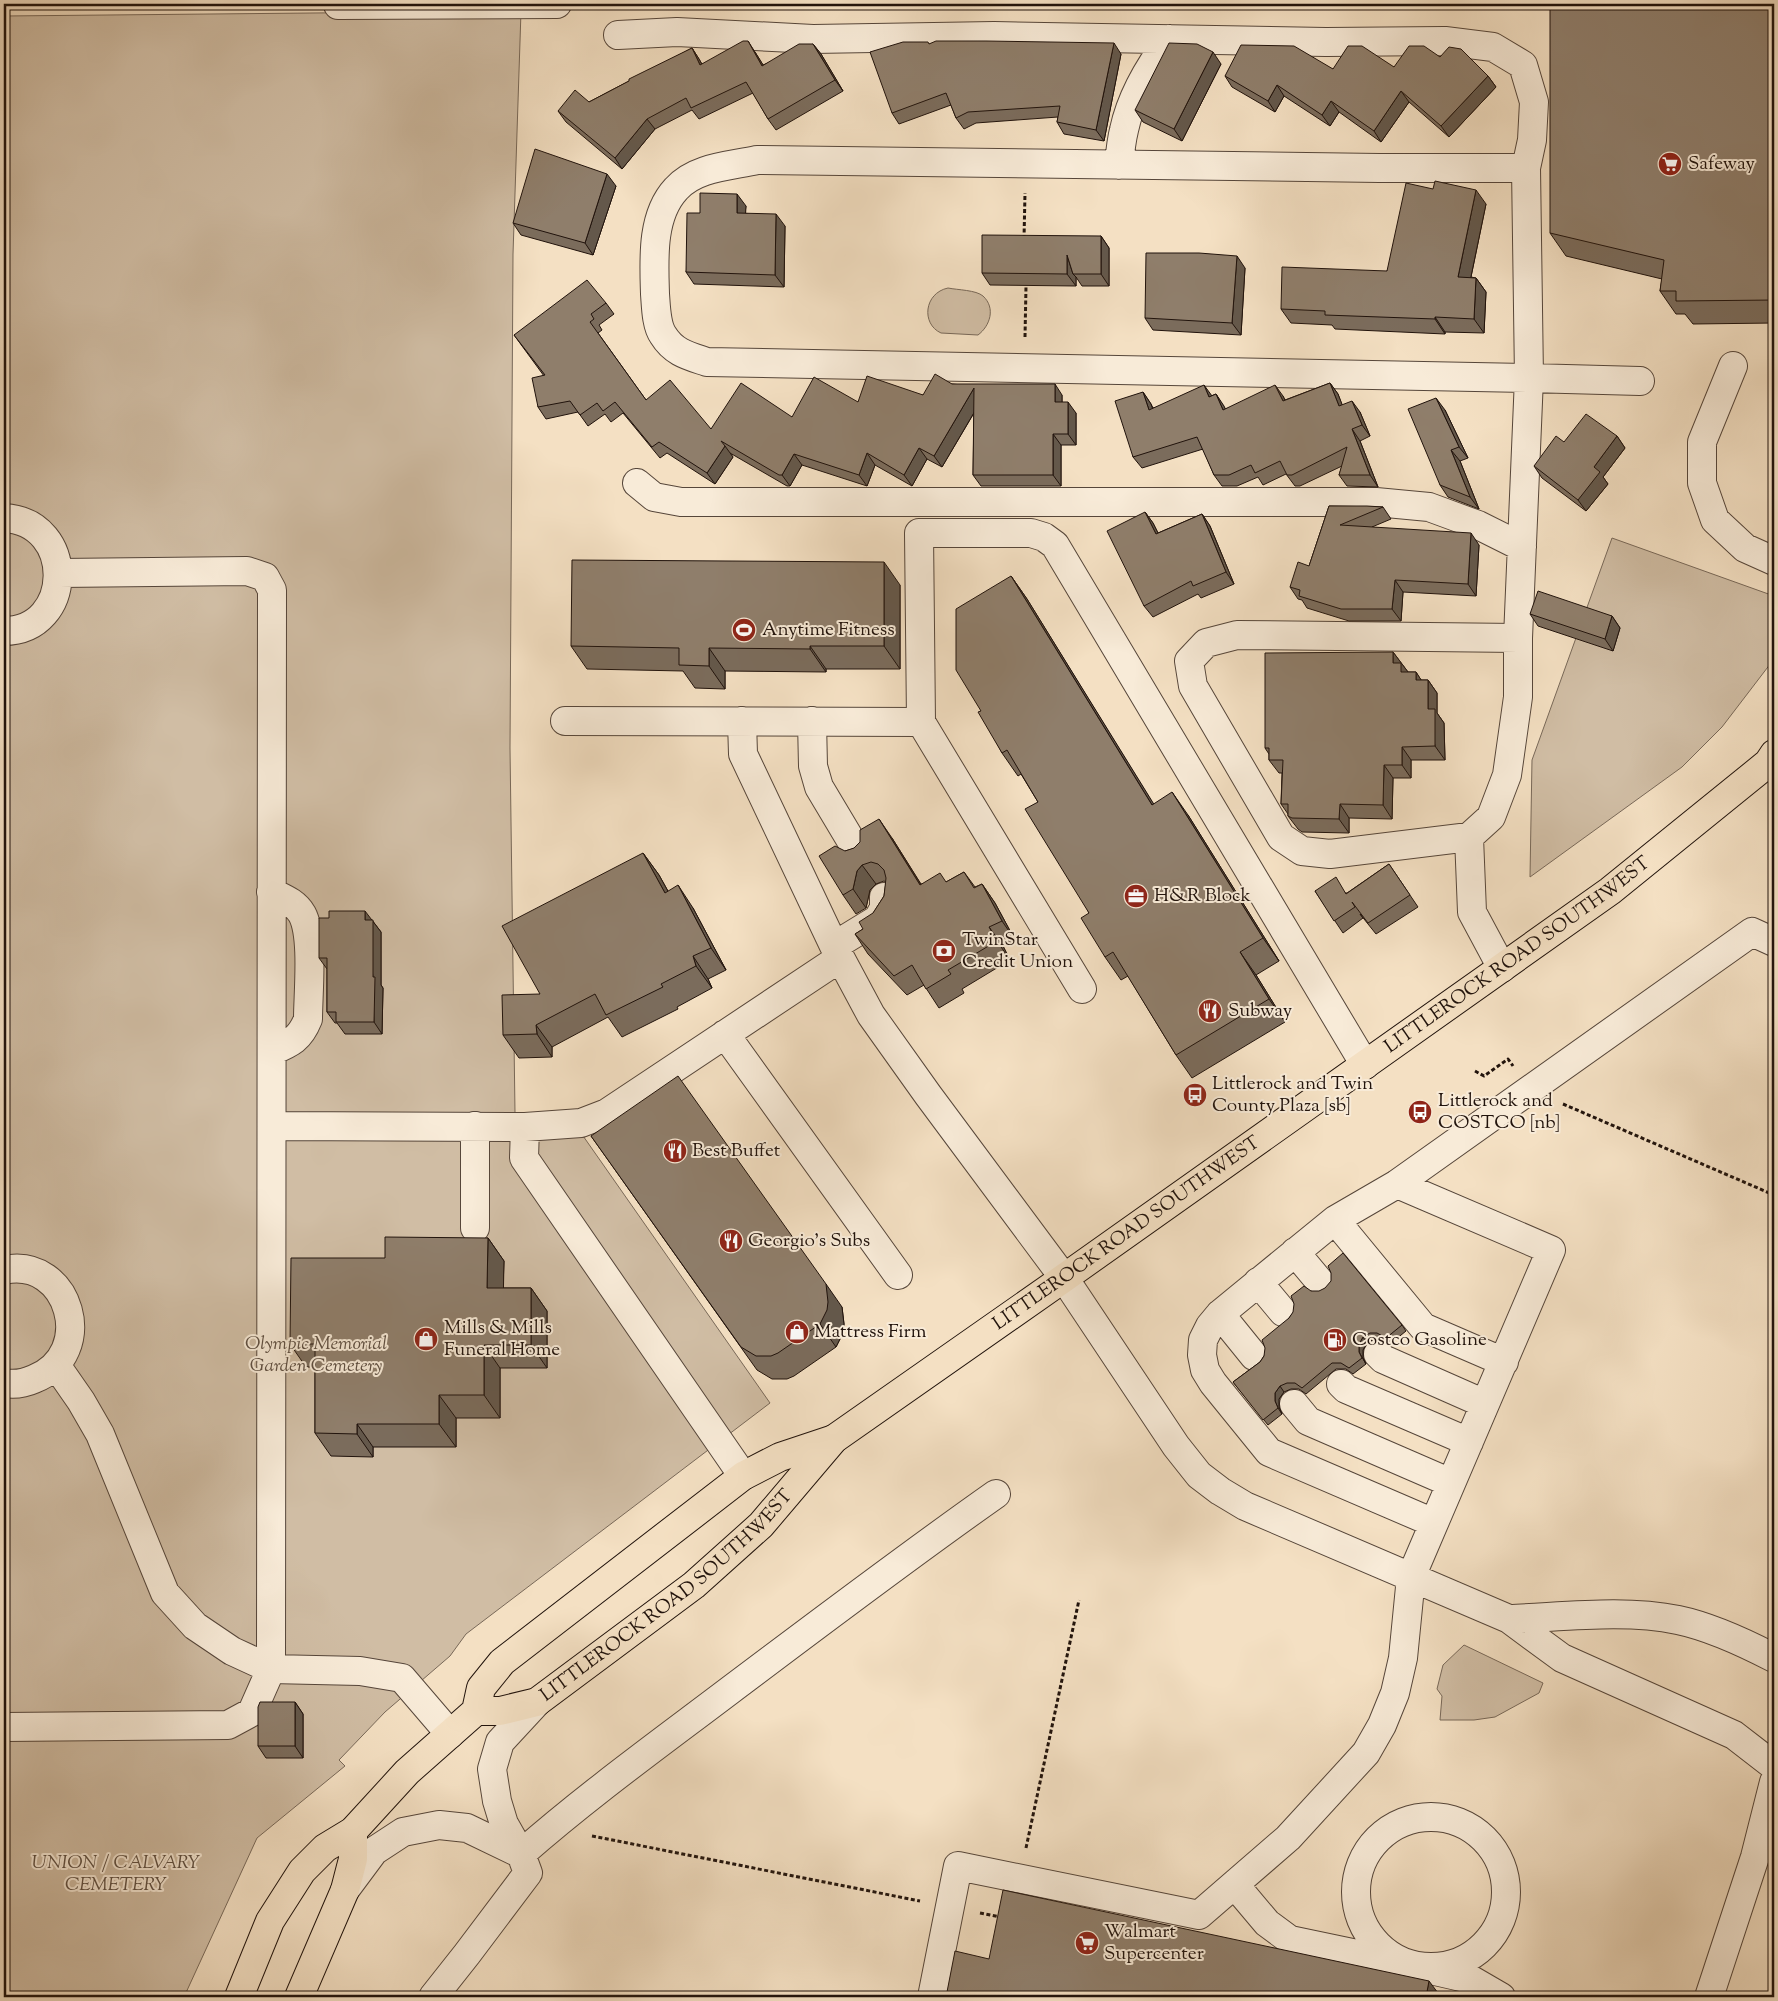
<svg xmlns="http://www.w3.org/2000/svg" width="1778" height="2001" viewBox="0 0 1778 2001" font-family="'Sorts Mill Goudy',serif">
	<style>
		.green { fill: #d0bda4; stroke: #786858 }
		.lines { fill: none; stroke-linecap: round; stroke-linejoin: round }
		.minor-casing { stroke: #56463a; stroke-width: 30 }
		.major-casing { stroke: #21130c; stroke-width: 30 }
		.path { stroke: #21130c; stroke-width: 3; stroke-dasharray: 4 2.5; stroke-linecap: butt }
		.minor { stroke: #f8ebd8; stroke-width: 28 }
		.major { stroke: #f4e0c3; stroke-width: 28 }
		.wall { fill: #7b6c5c; stroke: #21130c }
		.shaded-wall { fill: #64584b; stroke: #21130c }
		.building { fill: #8f7e6b; stroke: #21130c }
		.labels { text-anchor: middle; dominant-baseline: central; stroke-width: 4; stroke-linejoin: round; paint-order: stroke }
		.poi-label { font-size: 19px; fill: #21130c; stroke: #f8ebd8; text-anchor: start }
		.street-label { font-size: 19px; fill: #21130c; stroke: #f8ebd8 }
		.park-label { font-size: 19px; font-style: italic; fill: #5e4e41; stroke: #f8ebd8 }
	</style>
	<rect width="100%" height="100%" fill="#f4e0c3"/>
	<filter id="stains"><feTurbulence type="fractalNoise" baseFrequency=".004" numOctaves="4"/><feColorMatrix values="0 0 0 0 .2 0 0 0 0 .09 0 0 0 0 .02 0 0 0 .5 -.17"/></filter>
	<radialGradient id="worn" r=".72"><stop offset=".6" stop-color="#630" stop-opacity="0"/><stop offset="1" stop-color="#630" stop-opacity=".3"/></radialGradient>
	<path class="green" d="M521 11 513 254 510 748 515 1113H567L770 1403 466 1634 450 1656 385 1712 339 1760 345 1766 257 1838 184 1997H4V16Z
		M948 288C958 290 976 290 983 296 996 308 990 326 978 335L941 333C921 324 924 293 948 288Z
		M1612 538 1774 596V659L1722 727 1682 767 1530 877 1532 760Z
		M1464 1645 1543 1683 1539 1693 1495 1717 1474 1720H1440L1442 1696 1437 1689 1443 1665Z"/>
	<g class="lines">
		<g class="minor-casing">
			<path id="minor" d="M338 5 557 4
				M618 35 677 32 813 39 994 36 1326 42 1445 41 1493 47 1523 65 1534 102 1532 140 1526 168
				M757 160 1380 168H1526L1529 378 707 362C689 356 674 353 663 335 656 325 656 306 655 294 654 260 651 216 676 189 695 167 730 166 757 160Z
				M1119 165C1120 154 1121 142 1124 130 1131 97 1150 65 1170 39
				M1733 366 1702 442V483L1715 520 1745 548 1774 561
				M637 483 654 497 681 502H1376L1429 507 1478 525 1522 547
				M4 518C77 522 74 631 4 631
				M1518 638 1237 635 1206 643 1189 661 1193 686 1281 837 1302 851 1330 854 1469 837 1491 817 1507 775 1518 697V638L1529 378 1640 381
				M565 721 921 722 1082 989
				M742 721 743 754 834 946 871 1015 928 1095 1064 1278 1176 1446 1199 1475 1220 1491 1245 1506 1509 1619 1562 1658 1734 1735 1774 1766
				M812 721 813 766 819 787 859 854
				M921 722 919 533H1031L1044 537 1055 545 1365 1065
				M1469 837 1472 912 1502 968
				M271 892C283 898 295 902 302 914 314 936 308 993 308 1019 300 1039 291 1043 272 1051
				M834 946 878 919 884 908V897
				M725 1034 898 1275
				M272 1126 525 1127 581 1123 607 1113 840 958
				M475 1126V1228
				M525 1127 524 1158 743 1476
				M1335 1220 1423 1327 1504 1362
				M1295 1252 1320 1282
				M4 1270C70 1256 98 1354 34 1379 25 1383 14 1385 4 1383
				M1258 1282 1283 1312
				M1220 1314 1254 1356
				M1378 1354 1383 1359 1485 1404
				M56 1365 81 1401 100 1434 165 1593 195 1626 232 1651 271 1669 272 590 265 577 247 571 59 573
				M1341 1384 1346 1389 1469 1442
				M1294 1404 1308 1421 1451 1483
				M1434 1523 1269 1452 1213 1383 1205 1370 1202 1355 1203 1340 1210 1326 1220 1314 1335 1220 1397 1184 1752 932 1774 942
				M1509 1619C1563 1617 1625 1609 1678 1620 1707 1626 1747 1644 1774 1658
				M4 1727 228 1725 252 1712 271 1669 360 1671 402 1678 450 1734
				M1356 1892a75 75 0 1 1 150 0a75 75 0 1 1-150 0Z
				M521 1854 504 1824 497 1801 492 1769 500 1742 537 1702
				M1235 1885 1267 1923 1290 1940 1395 1962
				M345 1890 374 1851 403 1832 439 1825 467 1828 521 1854
				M1435 1971 1470 1979 1501 1997
				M433 1997 467 1954 528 1873 521 1854C587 1796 659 1744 729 1691 817 1625 905 1558 996 1494
				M932 1997 958 1866 1199 1915 1288 1838 1366 1753 1382 1725 1395 1693 1403 1658 1411 1577 1551 1250 1397 1184
				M1709 1997 1755 1857 1774 1782"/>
		</g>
		<g class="major-casing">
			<g id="major">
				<path id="s1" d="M476 1711H500L537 1702 694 1585 761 1525 834 1439 1064 1278 1610 891 1768 763 1774 754"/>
				<path d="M239 1997 270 1921 302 1871 325 1848 353 1831 407 1772 476 1711 481 1688 502 1662 743 1476 780 1457 834 1439"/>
				<path d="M299 1997 345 1890 353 1859V1831"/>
			</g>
		</g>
		<path class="path" d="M1024 239 1025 193
			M1025 337 1026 286
			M1475 1071 1484 1076 1508 1059 1513 1066
			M1563 1104 1774 1195
			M592 1836 920 1901
			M1026 1848 1079 1600
			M980 1913 1000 1917"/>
		<use href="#minor" class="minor"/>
		<use href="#major" class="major"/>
	</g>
	<path class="wall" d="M1070 4H1280V5H1071Z
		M1774 4V323L1693 324 1685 314H1676L1660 291 1662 279 1566 256 1550 233Z
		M813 44 821 54 843 91 776 130 768 119 753 93 699 119 692 110 655 129 622 169 566 122 558 111 589 102 692 48 699 59 702 64 755 52 763 65Z
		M929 44 1121 54 1104 141 1064 134 1057 122 1058 117 976 123 964 129 956 118 951 105 899 124 892 113Z
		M1440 57 1488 76 1496 87 1449 137 1409 102 1381 142 1339 112 1330 126 1284 96 1275 112 1232 87 1225 76 1333 69 1394 67Z
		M1221 64 1182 141 1143 122 1135 110Z
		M616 186 593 255 521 235 513 223Z
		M1486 204 1471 277 1476 278 1486 292 1484 333 1445 332V334L1335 329 1332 325 1291 323 1281 309 1387 271Z
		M746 206 745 213 785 226 784 287 694 284 686 272 700 213Z
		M1101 236 1109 248V286H1082L1076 277V286L990 285 982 273Z
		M1245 268 1241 335 1153 330 1145 318Z
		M606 303 614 314 599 325 602 330 598 333 646 400 711 429 792 417 858 402 923 395 952 384 1062 395V402L1076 413V445H1061V486H981L973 475 974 413 942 467 927 459 912 486 875 465 867 486 802 465 790 486H787L730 453 733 457 715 484 667 453 660 458 623 413 611 422 605 414 588 426 578 412 546 419 538 407 544 376 514 335Z
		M1330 383 1338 394 1342 405 1360 412 1370 436 1360 441 1378 487 1347 486 1339 475 1342 466 1300 486H1295L1286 474 1263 485 1258 477 1237 486H1222L1214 475 1203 449 1142 468 1133 457 1143 392 1151 404 1153 408 1211 396 1216 394 1225 409 1283 396 1285 400Z
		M1445 410 1468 458 1460 461 1479 509 1448 497 1440 485Z
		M1617 436 1625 448 1603 477 1608 484 1586 511 1542 478 1534 466 1564 442Z
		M1329 506 1383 507 1391 519 1372 527 1479 545 1476 596 1403 592 1401 621H1349L1307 608 1302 600 1298 599 1290 587 1309 566Z
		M1145 512 1153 523 1158 533 1202 514 1210 526 1234 584 1201 598 1198 594 1153 617 1144 606Z
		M1011 576 1027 599 1153 804 1188 815 1279 961 1256 975 1285 1022 1192 1078 1176 1055 1128 976 1121 980 1105 957 1089 913 1038 802 1021 774 1018 776 1002 753 981 711Z
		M900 585V669H826V672L725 671V689L695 688 683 671 587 669 571 646Z
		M1530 614 1612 616 1620 628 1613 651 1538 626Z
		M1393 652 1408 672H1416L1421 680H1428L1437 693V713L1444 723 1445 760H1411V778H1393L1392 819 1349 818V833L1302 832 1298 829 1288 816V814L1281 804 1282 773H1279L1269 760V754L1265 748Z
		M892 838 921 884 946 882 964 872 975 887 982 884 995 903 1015 940 1003 946 1010 960 962 989 964 993 939 1008 924 985 907 995 868 954 855 934 863 929 884 896 886 882 884 881 876 884 870 890 866 908 856 914 843 895 845 851Z
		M643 853 659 875 668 891 693 908 726 970 708 979 712 988 677 1007 678 1009 622 1037 608 1017 552 1047V1057L519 1058 503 1035 540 994Z
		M1389 864 1418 907 1376 934 1360 914 1363 918 1343 933 1315 891 1347 893Z
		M372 920 381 932V985L383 988 382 1034H345L337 1023H335L327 1012V969L319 958Z
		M591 1136 842 1307 844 1324 843 1333 836 1347 794 1376 787 1379H772L757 1370Z
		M488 1238 504 1261 503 1288H531L547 1311V1368H500V1418H456V1447H373V1457L331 1456 315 1433V1367H306L290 1344 385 1258Z
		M1311 1291 1402 1325 1406 1331 1390 1344 1382 1339H1374L1367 1343 1363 1350V1358L1366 1364 1353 1374 1346 1369H1336L1306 1394 1299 1389H1291L1284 1392 1279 1399V1407L1282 1414 1268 1425 1233 1382 1260 1362 1289 1318Z
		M295 1702 303 1714V1758H266L258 1746Z"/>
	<path class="shaded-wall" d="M748 41 755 52 770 76 762 66Z
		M1114 43 1121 54 1104 141 1096 130Z
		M813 44 821 54 843 91 835 80Z
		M692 48 699 59 708 76 700 65Z
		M1213 52 1221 64 1182 141 1174 129Z
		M1488 76 1496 87 1449 137 1441 126Z
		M1277 85 1284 96 1275 112 1268 101Z
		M1401 91 1409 102 1381 142 1374 131Z
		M1331 101 1339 112 1330 126 1322 115Z
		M647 119 655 129 622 169 615 158Z
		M607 174 616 186 593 255 585 243Z
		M1476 190 1486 204 1468 291 1458 277Z
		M737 194 746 206 745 225 737 213Z
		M776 214 785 226 784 287 775 275Z
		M1101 236 1109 248V286L1101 274Z
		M1067 255 1073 274 1076 277V286L1067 274Z
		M1237 256 1245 268 1241 335 1232 323Z
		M1476 278 1486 292 1484 333 1474 319Z
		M1435 317 1445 332V334L1435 319Z
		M1330 383 1338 394 1347 417 1339 406Z
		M1055 384 1062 395V413L1055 402Z
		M1204 385 1212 396 1209 397Z
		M1275 385 1283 396 1291 413 1283 401Z
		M974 388 982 399 942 467 934 456Z
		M1143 392 1151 404 1157 421 1149 410Z
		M1216 394 1224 406 1231 421 1223 410Z
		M1436 398 1445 410 1468 458 1459 447Z
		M1352 401 1360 412 1370 436 1362 425Z
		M1068 402 1076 413V445L1068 434Z
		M1352 429 1360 441 1378 487 1370 475Z
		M1053 434 1061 445V486L1053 475Z
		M1617 436 1625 448 1603 477 1608 484 1586 511 1578 500 1594 467Z
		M725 446 733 457 715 484 707 473Z
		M919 448 927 459 912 486 904 475Z
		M1451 450 1460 461 1479 509 1470 497Z
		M867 453 875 465 867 486 859 475Z
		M794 454 802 465 790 486 782 475Z
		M1145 512 1153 523 1164 545 1156 534Z
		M1202 514 1210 526 1234 584 1226 572Z
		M1471 533 1479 545 1476 596 1468 584Z
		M884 562 900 585V669L884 646Z
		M1011 576 1027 599 1168 827 1152 805Z
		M1395 580 1403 592 1401 621 1392 609Z
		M1612 616 1620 628 1613 651 1605 639Z
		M810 646 826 669V672L810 649Z
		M709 648 725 671V689L709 666Z
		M1393 652 1411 676 1403 674 1393 663Z
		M1416 672 1425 686 1416 680Z
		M1428 680 1437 693V713L1444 723 1445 760 1435 746 1428 709Z
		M1402 747 1411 760V778L1402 765Z
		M1384 765 1393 778 1392 819 1383 805Z
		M1172 792 1188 815 1279 961 1263 938Z
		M1340 804 1349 818V833L1339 819Z
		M879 819 892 838 933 904 920 885Z
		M643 853 659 875 681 915 665 893Z
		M862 865 876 884 870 890 866 908 853 889 857 871Z
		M982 884 995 903 1015 940 1002 921Z
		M678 885 693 908 726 970 711 948Z
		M365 911 381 932V985L383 988 382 1034 374 1022 373 977 365 920Z
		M989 927 1003 946 1010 960 997 941Z
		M1240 952 1256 975 1285 1022 1269 999Z
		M693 956 708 979 712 988 696 966Z
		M536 1025 552 1047V1057L537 1034Z
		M488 1238 504 1261 503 1311 487 1288Z
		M826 1284 842 1307 844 1324 843 1333 836 1347 820 1324Z
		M531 1288 547 1311V1368L531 1345Z
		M1363 1337 1367 1343 1363 1350V1358L1366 1364 1359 1352V1344Z
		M484 1345 500 1368V1418L484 1395Z
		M1280 1386 1284 1392 1279 1399V1407L1282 1414 1278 1408 1275 1401V1393Z
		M439 1395 456 1418V1447L439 1424Z
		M357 1424 373 1447V1457L357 1434Z
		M295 1702 303 1714V1758L295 1746Z
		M1429 1981 1441 1997H1426Z"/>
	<path class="building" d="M1550 4H1774V300L1676 301V291H1660L1664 260 1550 233Z
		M743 41H748L762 66 799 44H813L835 80 768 119 746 82 691 108 686 98 647 119 615 158 558 111 575 90 589 102 629 81V79L692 48 700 65Z
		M936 41H986L1114 43 1096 130 1057 122 1060 106 968 112 956 118 946 93 892 113 870 52 903 42H928L929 44Z
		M1169 43 1197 44 1213 52 1174 129 1135 110Z
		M1241 45 1294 46 1333 69 1348 46H1362L1394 67 1409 46H1424L1440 57 1449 47 1461 49 1488 76 1441 126 1401 91 1374 131 1331 101 1322 115 1277 85 1268 101 1225 76Z
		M535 149 607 174 585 243 513 223Z
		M1435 181 1476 190 1458 277 1476 278 1474 319 1435 317V319L1325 315V311L1281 309 1282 267 1387 271 1406 183 1433 189Z
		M700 193 737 194V213L776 214 775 275 686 272 687 213H700Z
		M982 235 1101 236V274H1073L1067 255V274L982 273Z
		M1146 253H1199L1237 256 1232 323 1145 318Z
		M587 280 606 303 591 314 594 319 590 322 646 400 670 380 711 429 741 383 792 417 814 377 858 402 867 376 923 395 935 374 952 384H1055V402H1068V434H1053V475H973L974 388 934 456 919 448 904 475 867 453 859 475 794 454 782 475H779L721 441 725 446 707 473 659 442 652 447 615 402 603 411 597 403 580 415 570 401 538 407 532 378 545 375 514 335Z
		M1330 383 1339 406 1352 401 1362 425 1352 429 1370 475H1339L1347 447 1292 475H1287L1280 461 1255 473 1251 465 1229 475H1214L1197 437 1133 457 1115 401 1143 392 1149 410 1204 385 1209 397 1216 394 1223 410 1275 385 1283 401Z
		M1436 398 1459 447 1451 450 1470 497 1440 485 1408 409Z
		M1586 414 1617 436 1594 467 1600 472 1578 500 1534 466 1556 436 1564 442Z
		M1329 506H1367L1383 507 1340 525 1471 533 1468 584 1395 580 1392 609H1341L1299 596 1300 590 1290 587 1298 562 1309 566Z
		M1145 512 1156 534 1202 514 1226 572 1193 586 1191 581 1144 606 1107 531Z
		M572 560 884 562V646H810V649L709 648V666L679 665V648L571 646Z
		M1011 576 1152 805 1172 792 1263 938 1240 952 1269 999 1176 1055 1113 952 1105 957 1081 918 1089 913 1025 809 1038 802 1007 750 1002 753 978 712 981 711 956 670V609Z
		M1538 591 1612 616 1605 639 1530 614Z
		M1393 652V663H1401V672H1416V680H1428V709H1435V746L1402 747V765H1384L1383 805 1340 804 1339 819 1292 818 1288 816V804H1281L1283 760H1269V748H1265V653Z
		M879 819 920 885 940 873 946 882 964 872 974 888 982 884 1002 921 989 927 997 941 948 970 951 974 926 989 912 965 894 976 855 934 863 929 859 922 873 913 884 896 886 878 884 870 878 864 871 862 862 865 857 871 853 889 843 895 819 856 835 846 845 851 854 848 860 842V830Z
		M643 853 665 893 678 885 711 948 693 956 696 966 661 984 663 987 606 1015 595 994 536 1025 537 1034 503 1035 502 995 540 994 502 926Z
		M1389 864 1410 895 1368 923 1352 902 1355 907 1334 921 1315 891 1336 877 1346 894Z
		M329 911H365V920H373V977H375L374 1022H336V1012H327V958H319V918H329Z
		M678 1076 826 1284 828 1302 827 1310 820 1324 778 1353 771 1356H756L741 1347 591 1136Z
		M385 1237 488 1238 487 1288H531V1345H484V1395H439V1424H357V1434L315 1433V1344H290L291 1258H385Z
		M1343 1253 1402 1325 1386 1338 1377 1333H1370L1363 1337 1359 1344V1352L1362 1358 1349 1368 1341 1363H1332L1302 1388 1295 1383H1287L1280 1386 1275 1393V1401L1278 1408 1263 1420 1233 1382 1260 1362 1264 1356 1265 1348 1262 1340 1289 1318 1293 1312 1294 1304 1291 1296 1304 1286 1311 1291H1319L1325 1288 1331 1281V1273L1328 1266Z
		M260 1702H295V1746H258V1707Z
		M1003 1890 1429 1981 1426 1997H946L955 1951 989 1959Z
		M1774 1986V1997H1768Z"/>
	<defs>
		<g id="supermarket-disc" transform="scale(1.25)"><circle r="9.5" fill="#8f2418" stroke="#f8ebd8"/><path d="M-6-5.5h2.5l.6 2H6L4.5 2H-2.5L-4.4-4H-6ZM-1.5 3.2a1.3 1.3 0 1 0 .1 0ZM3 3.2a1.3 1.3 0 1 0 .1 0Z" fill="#fff"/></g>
		<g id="stadium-disc" transform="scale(1.25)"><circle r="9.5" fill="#8f2418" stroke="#f8ebd8"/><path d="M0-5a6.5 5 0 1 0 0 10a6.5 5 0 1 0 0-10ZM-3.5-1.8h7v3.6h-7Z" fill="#fff"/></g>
		<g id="office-disc" transform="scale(1.25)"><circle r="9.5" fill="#8f2418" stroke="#f8ebd8"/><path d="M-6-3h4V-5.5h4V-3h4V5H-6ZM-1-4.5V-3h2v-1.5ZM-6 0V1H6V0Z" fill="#fff"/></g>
		<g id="bank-disc" transform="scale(1.25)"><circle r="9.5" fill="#8f2418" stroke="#f8ebd8"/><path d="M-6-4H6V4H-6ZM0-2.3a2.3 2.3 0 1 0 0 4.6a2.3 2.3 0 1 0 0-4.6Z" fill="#fff"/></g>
		<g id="restaurant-disc" transform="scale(1.25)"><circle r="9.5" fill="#8f2418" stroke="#f8ebd8"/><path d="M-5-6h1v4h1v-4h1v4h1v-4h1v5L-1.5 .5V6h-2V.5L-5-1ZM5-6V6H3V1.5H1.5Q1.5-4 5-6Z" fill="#fff"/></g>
		<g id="bus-disc" transform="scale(1.25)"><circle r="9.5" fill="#8f2418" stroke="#f8ebd8"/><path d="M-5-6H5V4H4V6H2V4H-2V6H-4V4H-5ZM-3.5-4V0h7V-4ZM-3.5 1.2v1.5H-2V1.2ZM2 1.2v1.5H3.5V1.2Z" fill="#fff"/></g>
		<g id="shop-disc" transform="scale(1.25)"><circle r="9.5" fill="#8f2418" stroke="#f8ebd8"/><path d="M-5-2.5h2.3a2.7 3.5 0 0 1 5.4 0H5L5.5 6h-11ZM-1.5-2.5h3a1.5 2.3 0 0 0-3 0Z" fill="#fff"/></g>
		<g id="fuel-disc" transform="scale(1.25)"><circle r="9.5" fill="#8f2418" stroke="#f8ebd8"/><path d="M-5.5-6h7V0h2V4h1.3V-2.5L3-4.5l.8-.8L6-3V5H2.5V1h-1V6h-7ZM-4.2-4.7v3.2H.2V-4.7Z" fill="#fff"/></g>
	</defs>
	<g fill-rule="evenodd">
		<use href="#supermarket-disc" x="1670" y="164"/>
		<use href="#stadium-disc" x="744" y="630"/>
		<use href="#office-disc" x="1136" y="896"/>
		<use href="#bank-disc" x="944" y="951"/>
		<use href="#restaurant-disc" x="1210" y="1011"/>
		<use href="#bus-disc" x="1195" y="1095"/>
		<use href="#bus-disc" x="1420" y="1112"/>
		<use href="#restaurant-disc" x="675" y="1151"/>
		<use href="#restaurant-disc" x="731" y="1241"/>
		<use href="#shop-disc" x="797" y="1332"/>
		<use href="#shop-disc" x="426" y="1339"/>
		<use href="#fuel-disc" x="1335" y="1340"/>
		<use href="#supermarket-disc" x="1087" y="1943"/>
	</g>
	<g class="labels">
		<g class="poi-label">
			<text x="1688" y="164">Safeway</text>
			<text x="762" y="630">Anytime Fitness</text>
			<text x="1154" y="896">H&amp;R Block</text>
			<text x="962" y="940">TwinStar<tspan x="962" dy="22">Credit Union</tspan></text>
			<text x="1228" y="1011">Subway</text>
			<text x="1212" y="1084">Littlerock and Twin<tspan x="1212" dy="22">County Plaza [sb]</tspan></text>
			<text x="1438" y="1101">Littlerock and<tspan x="1438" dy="22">COSTCO [nb]</tspan></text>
			<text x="692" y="1151">Best Buffet</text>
			<text x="748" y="1241">Georgio's Subs</text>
			<text x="444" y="1328">Mills &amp; Mills<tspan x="444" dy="22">Funeral Home</tspan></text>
			<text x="814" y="1332">Mattress Firm</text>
			<text x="1352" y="1340">Costco Gasoline</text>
			<text x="1104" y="1932">Walmart<tspan x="1104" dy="22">Supercenter</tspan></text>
		</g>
		<g class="street-label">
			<text stroke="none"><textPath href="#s1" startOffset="1298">LITTLEROCK ROAD SOUTHWEST</textPath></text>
			<text stroke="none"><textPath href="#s1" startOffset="818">LITTLEROCK ROAD SOUTHWEST</textPath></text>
			<text stroke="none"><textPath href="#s1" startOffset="230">LITTLEROCK ROAD SOUTHWEST</textPath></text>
		</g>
		<g class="park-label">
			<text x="316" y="1344">Olympic Memorial<tspan x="316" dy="22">Garden Cemetery</tspan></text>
			<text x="116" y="1863">UNION / CALVARY<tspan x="116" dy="22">CEMETERY</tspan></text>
		</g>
	</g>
	<rect width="1778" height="2001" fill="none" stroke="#f4e0c3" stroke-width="20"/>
	<rect x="5" y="5" width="1768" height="1991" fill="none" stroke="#21130c" stroke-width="2.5"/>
	<rect x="10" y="10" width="1758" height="1981" fill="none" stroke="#21130c"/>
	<rect width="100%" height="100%" filter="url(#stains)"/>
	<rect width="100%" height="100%" fill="url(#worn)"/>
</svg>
